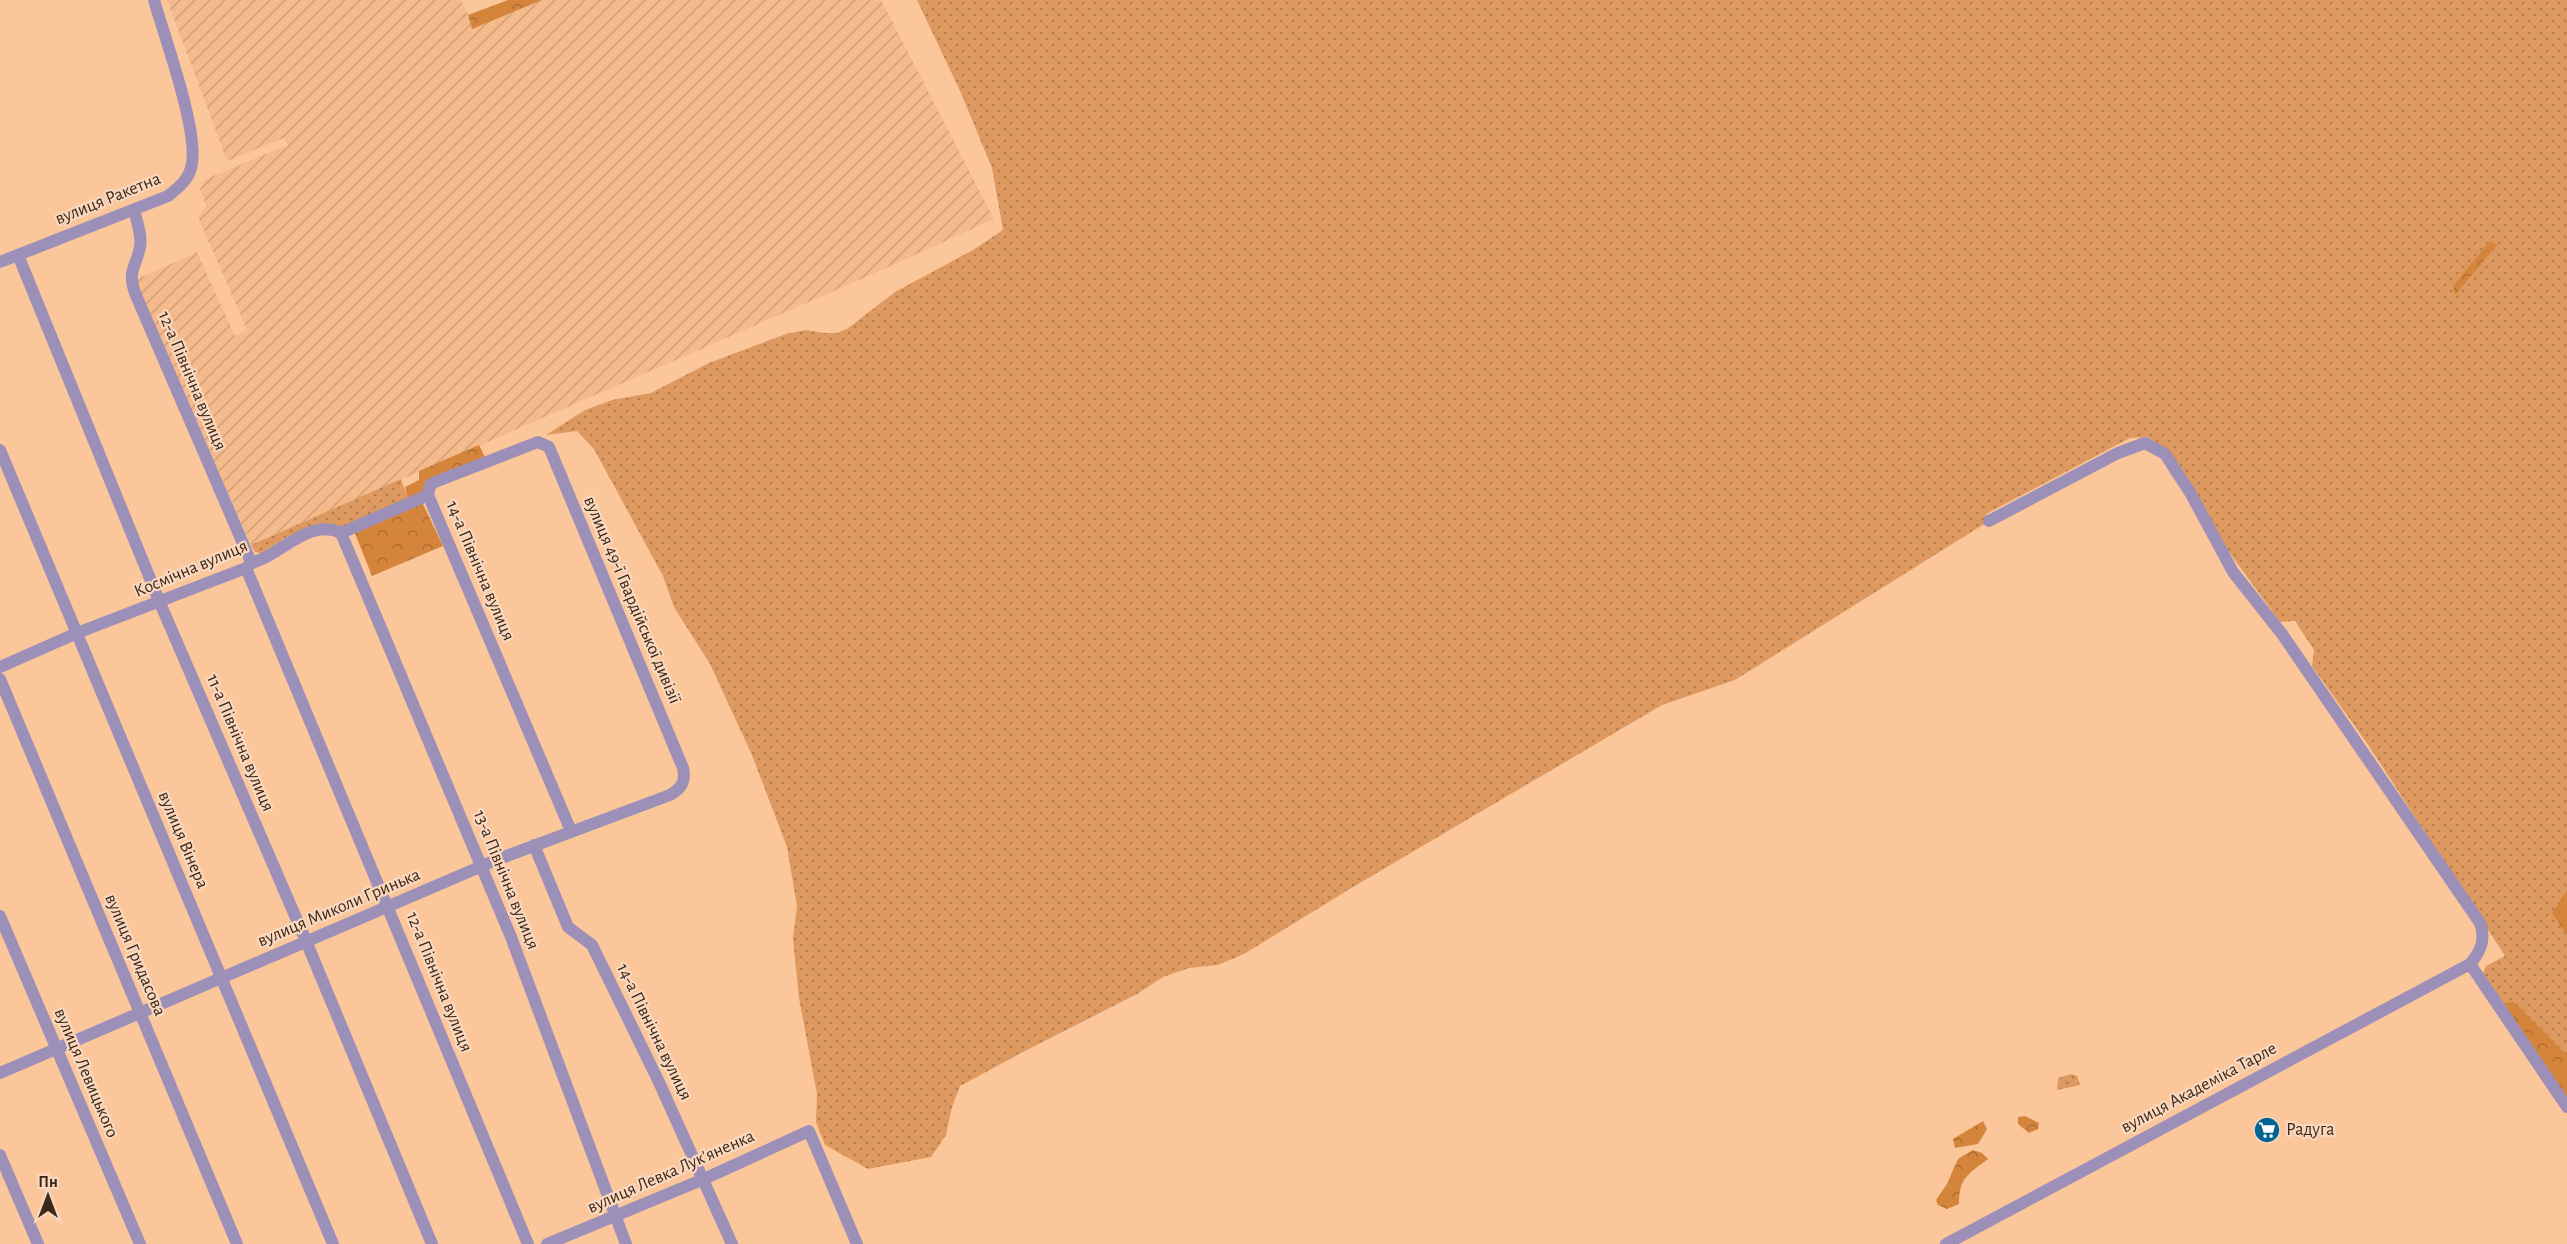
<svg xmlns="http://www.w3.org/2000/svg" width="2567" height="1244" viewBox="0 0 2567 1244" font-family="'Alegreya Sans',sans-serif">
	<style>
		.industrial { fill: url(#industrial-furrows) }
		.grass { fill: url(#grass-dots) }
		.forest { fill: url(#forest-crowns) }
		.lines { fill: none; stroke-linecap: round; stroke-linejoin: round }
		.minor { stroke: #9d90b8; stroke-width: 12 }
		.labels { text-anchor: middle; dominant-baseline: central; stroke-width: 4.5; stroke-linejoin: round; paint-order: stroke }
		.street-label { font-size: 18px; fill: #3d2817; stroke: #f9d8bf }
		.poi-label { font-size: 18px; fill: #3d2817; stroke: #f9d8bf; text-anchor: start }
	</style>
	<defs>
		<pattern id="industrial-furrows" width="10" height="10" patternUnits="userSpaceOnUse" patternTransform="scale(1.5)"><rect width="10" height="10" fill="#f4ba8b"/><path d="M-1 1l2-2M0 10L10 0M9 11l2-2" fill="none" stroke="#d2a077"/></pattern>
		<pattern id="grass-dots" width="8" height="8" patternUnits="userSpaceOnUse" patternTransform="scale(1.5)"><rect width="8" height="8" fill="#dd995f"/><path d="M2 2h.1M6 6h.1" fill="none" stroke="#b47d4d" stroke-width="1.8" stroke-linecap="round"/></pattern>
		<pattern id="forest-crowns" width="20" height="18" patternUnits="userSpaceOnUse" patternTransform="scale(1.5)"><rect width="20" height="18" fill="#d5853b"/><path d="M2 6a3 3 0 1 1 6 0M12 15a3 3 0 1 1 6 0" fill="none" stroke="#ae6d31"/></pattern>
	</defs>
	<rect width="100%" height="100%" fill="#fcc69b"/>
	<path class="industrial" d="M167 0H461L468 15 529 0H881L994 219 866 277 251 545 135 280 197 252 235 336 247 330 198 217 206 206 200 188 206 179 288 145 284 138 227 161Z"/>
	<path class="grass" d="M917 0H2567V1052L2563 1051 2514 1003H2503L2483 973 2486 966 2505 956 2369 746 2312 666 2314 650 2295 621 2280 622 2221 541 2168 450 2147 437 2130 438 1986 514 1989 521 1735 680 1662 705 1353 887 1244 954 1218 965 1189 968 1163 977 1137 994 1023 1052 960 1086 952 1107 946 1135 931 1157 868 1169 825 1145 816 1122 817 1094 799 998 793 939 797 906 787 847 752 755 710 664 674 607 663 576 594 449 577 431 546 435 585 410 612 400 651 393 709 363 786 334 806 330 824 333H837L847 329 895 292 973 250 1003 230 992 168 961 93Z
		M401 479 407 497 403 504 347 529 318 524 287 537 261 553 255 552 251 545Z
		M2071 1074 2077 1076 2080 1085 2057 1090 2058 1078Z"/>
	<path class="forest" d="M508 0H542L472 29 468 15Z
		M2490 241 2497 245 2455 295 2453 286Z
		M479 445 485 457 403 504 407 497 405 487 419 480V471Z
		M422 502 443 546 372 576 354 531Z
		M2567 891V935L2552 913Z
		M2514 1002 2563 1051 2567 1052V1098L2503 1003Z
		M2025 1116 2039 1123 2038 1129 2029 1133 2018 1124V1117Z
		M1983 1121 1987 1129 1978 1144 1955 1148 1953 1139Z
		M1973 1150 1982 1153 1988 1159C1968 1174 1959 1178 1959 1204L1947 1209 1938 1205 1936 1200 1947 1184 1958 1159Z"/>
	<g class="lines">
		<path class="minor" d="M134 210C137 222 142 235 140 247 136 268 127 270 135 293L251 562
			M18 255 160 603 306 941 432 1244
			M0 262 168 196C178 188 188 180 191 168 201 136 164 36 154 0
			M0 450 333 1244
			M341 533 511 937 626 1244
			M246 568 528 1244
			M0 667 77 633 246 568C251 562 255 562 262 559 286 548 313 519 341 533L428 495
			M0 679 237 1244
			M534 845 568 927 592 945 658 1080 732 1244
			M0 916 140 1244
			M2470 964 2567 1107
			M0 1073 496 860 670 795C682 788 686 781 683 768L549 447 538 442 435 482 430 485 428 495 571 831
			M0 1155 38 1244
			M547 1244 704 1179 809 1131 857 1244
			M1946 1244 2470 964C2481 951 2486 939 2480 923L2282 634 2233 572 2191 494 2165 454 2145 443 2118 453 1989 521"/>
	</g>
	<defs>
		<g id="supermarket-disc" transform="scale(1.35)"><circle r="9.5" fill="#036493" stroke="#f9d8bf"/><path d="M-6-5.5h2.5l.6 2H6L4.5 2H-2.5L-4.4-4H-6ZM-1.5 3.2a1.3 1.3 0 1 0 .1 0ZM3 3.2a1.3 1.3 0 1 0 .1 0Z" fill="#fff"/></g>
	</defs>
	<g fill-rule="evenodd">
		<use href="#supermarket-disc" x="2267" y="1130"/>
	</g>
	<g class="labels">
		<g class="street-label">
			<text transform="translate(108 199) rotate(-22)">вулиця Ракетна</text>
			<text transform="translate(192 381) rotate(67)">12-а Північна вулиця</text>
			<text transform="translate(191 569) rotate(-23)">Космічна вулиця</text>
			<text transform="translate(480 571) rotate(67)">14-а Північна вулиця</text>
			<text transform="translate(632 600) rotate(67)">вулиця 49-ї Гвардійської дивізії</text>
			<text transform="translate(240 743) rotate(67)">11-а Північна вулиця</text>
			<text transform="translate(183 840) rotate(67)">вулиця Вінера</text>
			<text transform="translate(506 880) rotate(68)">13-а Північна вулиця</text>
			<text transform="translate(339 908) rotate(-23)">вулиця Миколи Гринька</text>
			<text transform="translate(135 955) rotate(67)">вулиця Гридасова</text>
			<text transform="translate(439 982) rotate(68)">12-а Північна вулиця</text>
			<text transform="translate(654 1032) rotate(64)">14-а Північна вулиця</text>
			<text transform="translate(86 1073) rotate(67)">вулиця Левицького</text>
			<text transform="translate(2199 1088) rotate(-28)">вулиця Академіка Тарле</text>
			<text transform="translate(671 1172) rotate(-24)">вулиця Левка Лук'яненка</text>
		</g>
		<g class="poi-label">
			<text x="2286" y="1130">Радуга</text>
		</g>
	</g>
	<g transform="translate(48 1196)" stroke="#f9d8bf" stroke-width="4.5" paint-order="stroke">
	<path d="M0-4.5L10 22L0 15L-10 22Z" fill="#3d2817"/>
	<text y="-9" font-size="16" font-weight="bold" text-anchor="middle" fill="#3d2817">Пн</text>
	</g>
</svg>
